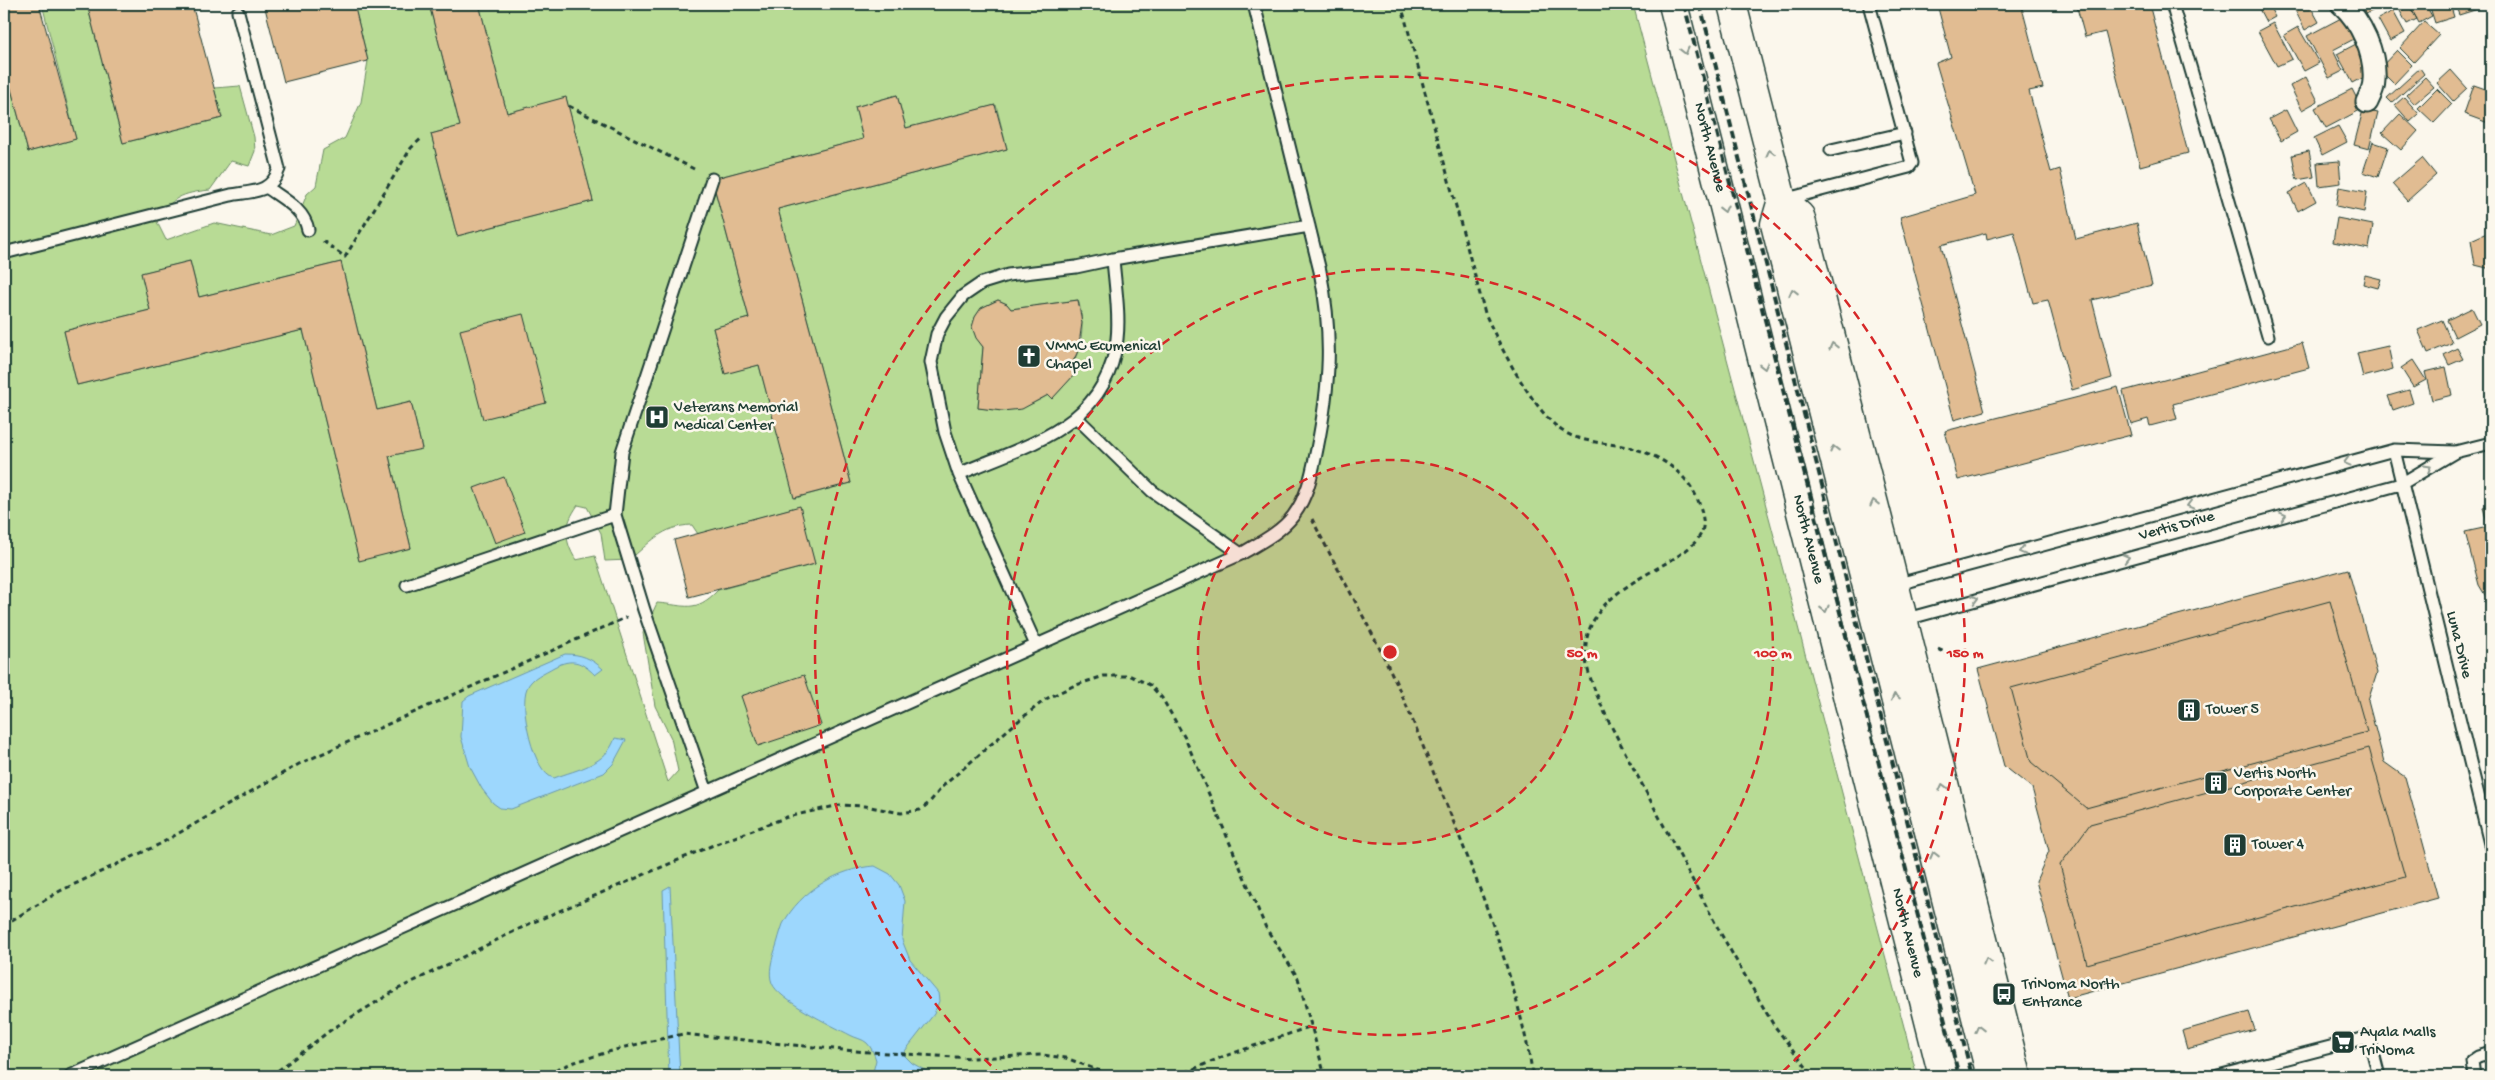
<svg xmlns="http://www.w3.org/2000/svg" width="2495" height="1080" viewBox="0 0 2495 1080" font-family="'Gochi Hand',sans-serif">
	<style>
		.green { fill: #b8db95; stroke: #6c8c64; fill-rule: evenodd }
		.water { fill: #9dd7fd; stroke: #6b99ad }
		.building { fill: #e1bc92; stroke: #1f3d34 }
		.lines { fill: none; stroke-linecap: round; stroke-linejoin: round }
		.service-casing { stroke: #1f3d34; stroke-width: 15 }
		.minor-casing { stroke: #1f3d34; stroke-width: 25 }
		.primary-casing { stroke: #1f3d34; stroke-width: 31 }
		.path { stroke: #1f3d34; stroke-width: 3; stroke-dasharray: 5 4; stroke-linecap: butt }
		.service { stroke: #fbf7ec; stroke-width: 11 }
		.minor { stroke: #fbf7ec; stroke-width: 21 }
		.primary { stroke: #fbf7ec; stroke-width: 28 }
		.rail { stroke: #1f3d34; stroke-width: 4; stroke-dasharray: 8 4; stroke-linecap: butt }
		.oneway { stroke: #8d9a90 }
		.ring { fill: none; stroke: #d62828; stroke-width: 2.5; stroke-dasharray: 9 6 }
		.labels { text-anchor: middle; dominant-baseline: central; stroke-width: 5; stroke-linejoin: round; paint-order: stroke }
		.street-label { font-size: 16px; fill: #1f3d34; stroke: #fbf7ec }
		.poi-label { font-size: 16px; fill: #1f3d34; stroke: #fbf7ec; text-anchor: start }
		.centre { fill: #d62828; stroke: #fbf7ec; stroke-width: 2.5 }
		.ring-label { font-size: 15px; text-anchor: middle; font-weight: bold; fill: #d62828; stroke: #fbf7ec; stroke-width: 5; stroke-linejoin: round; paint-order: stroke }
	</style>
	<rect width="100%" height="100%" fill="#fbf7ec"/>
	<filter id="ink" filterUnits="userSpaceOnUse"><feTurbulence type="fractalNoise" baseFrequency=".02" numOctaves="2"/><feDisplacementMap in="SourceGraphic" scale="10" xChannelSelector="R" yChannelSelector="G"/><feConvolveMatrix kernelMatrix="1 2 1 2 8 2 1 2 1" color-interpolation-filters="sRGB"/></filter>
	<g filter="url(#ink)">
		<path class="green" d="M42 4H87L123 143 222 118 214 88 240 86 254 137 255 151 249 166 231 161 210 190C182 193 171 197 157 222L166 240 214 223 271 235 294 226 307 194 316 186 323 150 345 138 361 102 368 61 354 4H429L460 126 431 134 457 236 593 201 566 98 507 113 479 4H1633L1917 1076H4V63L28 152 76 139ZM897 95 906 128 996 105 1007 149 778 209 851 483 795 498 759 365 725 373 713 328 749 318 712 179 863 139 855 107ZM190 261 199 297 341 262 377 410 411 402 422 448 389 456 411 548 359 560 303 330 77 385 64 331 150 310 142 273ZM998 300 1007 304 1011 309 1078 300C1085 322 1083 348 1070 368L1075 374 1052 399 1048 395C1022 411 1009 411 978 408L983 347C966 325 973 309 998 300ZM578 505 587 507 601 533 605 561 629 560C650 543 662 526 692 525L698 534 797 507 815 564 718 590C695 614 686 605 657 603L643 633 655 706 671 738 678 771 668 782 595 556 576 560C563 539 564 525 578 505Z"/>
		<path class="water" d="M565 654C581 654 591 658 603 669L595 675C581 661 572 658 554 667 544 673 532 677 527 688 519 706 533 774 554 778 578 769 606 765 615 738L626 740 613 764 604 773 511 809 500 808 493 803 482 789 470 767 461 737 463 701 469 696Z
			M875 866 890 874 899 885 905 901 902 940 910 960 938 993 939 1001 934 1014 905 1051V1056L912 1063 935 1076H872L876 1060C874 1054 872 1048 867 1043 863 1039 855 1038 850 1035 833 1026 778 1000 772 983 768 973 772 959 775 950 778 941 780 932 783 924 800 891 839 868 875 866Z
			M670 886 680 1076H669L663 890Z"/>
		<path class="building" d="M4 4H39L76 139 28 152 4 63Z
			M87 4H192L222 118 123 143Z
			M264 4H354L368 61 284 82Z
			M429 4H479L507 113 566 97 593 201 457 236 431 134 460 126Z
			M1937 4H2021L2043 88 2029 91 2051 172 2060 169 2076 239 2137 223 2152 285 2092 300 2112 378 2072 390 2048 300 2033 303 2014 232 1987 239 1986 233 1941 245 1985 411 1954 420 1900 217 1975 195 1936 63 1951 57Z
			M2076 4H2149L2188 153 2140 166 2105 32 2085 37Z
			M2260 4H2268L2275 17 2266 22 2257 5Z
			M2292 4H2309L2319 22 2305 30Z
			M2350 4H2375L2378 8 2358 18Z
			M2414 4H2425L2432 16 2419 23 2410 6Z
			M2429 4H2450L2454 17 2435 23Z
			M2455 4H2476L2478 9 2459 15Z
			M2409 6 2417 19 2407 24 2400 11Z
			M2393 11 2405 33 2390 41 2378 19Z
			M2343 17 2354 39 2333 50 2343 71 2329 78 2307 36Z
			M2424 22 2439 35 2414 62 2400 48Z
			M2273 23 2292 59 2277 66 2258 31Z
			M2298 27 2319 63 2304 71 2284 35Z
			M2356 44 2372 73 2353 83 2337 54Z
			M2397 50 2412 65 2394 84 2379 69Z
			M2420 68 2424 74 2392 103 2387 98Z
			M2451 70 2467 88 2453 101 2437 83Z
			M2306 77 2318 101 2302 110 2290 86Z
			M2425 77 2434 87 2414 104 2406 95Z
			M2474 85 2491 91V124L2464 114Z
			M2352 89 2362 109 2326 128 2315 108Z
			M2437 89 2452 104 2434 123 2418 108Z
			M897 95 906 128 995 105 1007 149 778 209 851 483 794 498 759 365 725 374 713 328 749 318 712 179 863 139 855 107Z
			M2404 97 2419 114 2410 122 2395 105Z
			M2286 110 2297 132 2281 141 2269 119Z
			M2363 110 2378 113 2369 149 2354 145Z
			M2400 114 2418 131 2401 150 2382 133Z
			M2338 126 2347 142 2322 155 2314 138Z
			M2373 142 2388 147 2378 177 2363 172Z
			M2309 151 2314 177 2297 180 2292 155Z
			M2422 158 2436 175 2407 201 2392 184Z
			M2339 161 2341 183 2319 186 2317 163Z
			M2307 183 2316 201 2298 211 2289 193Z
			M2339 187 2367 192 2364 212 2336 206Z
			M2337 218 2373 225 2369 249 2333 242Z
			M2489 232 2491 241V269L2475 265 2471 240Z
			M190 261 199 297 341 262 377 410 411 402 422 449 389 456 411 548 359 561 303 330 77 385 64 331 150 310 141 273Z
			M2365 275 2381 279 2378 288 2363 284Z
			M998 300 1007 304 1011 309 1078 300 1082 323 1078 351 1070 368 1075 374 1052 399 1048 395 1022 409 1002 411 978 408 983 347 976 338 972 327 975 317 981 308Z
			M2472 308 2480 324 2455 337 2447 320Z
			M523 314 546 403 483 419 460 330Z
			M2442 320 2452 343 2428 353 2418 330Z
			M2491 336V355L2484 340Z
			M2302 343 2309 368 2173 404 2177 419 2150 426 2148 419 2131 424 2123 391Z
			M2388 346 2393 369 2363 377 2357 353Z
			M2457 348 2463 359 2449 365 2444 355Z
			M2413 360 2426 380 2413 387 2401 368Z
			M2446 367 2452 395 2432 400 2425 372Z
			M2118 387 2131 435 1958 480 1945 431Z
			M2409 390 2413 403 2393 410 2388 396Z
			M504 477 525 532 495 543 474 488Z
			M2491 505V605L2479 585 2465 532 2488 527 2483 507Z
			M800 506 815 564 689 597 674 540Z
			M2348 569 2377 673 2368 701 2384 762 2405 777 2438 898 2068 998 2036 881 2049 851 2032 788 2004 766 1978 669Z
			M2330 601 2367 732 2086 808 2031 762 2011 688Z
			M804 675 821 725 758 746 741 696Z
			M2369 748 2405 877 2087 964 2060 865 2090 824Z
			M2249 1012 2255 1030 2187 1049 2182 1031Z"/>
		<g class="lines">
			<g class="service-casing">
				<path id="service" d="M2172 4 2268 336
					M1831 150 1905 133
					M268 188C283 199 304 209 308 230
					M1783 200 1909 167 1912 163 1869 4
					M4 253 231 195C254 191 271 193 279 169L238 12
					M1113 259 1309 226
					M1077 418 1152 491 1241 554
					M2394 450 2491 848
					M959 474 945 432 931 362 937 334 946 317 963 296 982 283 1008 275 1076 267 1113 259C1115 285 1120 314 1117 339 1107 427 1028 444 959 474L1036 645
					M407 585 615 515
					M1895 585 2394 450 2455 452
					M1903 620 2401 484 2455 452 2491 443
					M707 792 644 610 615 515 622 452 712 179
					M70 1076 1241 554C1259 543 1280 533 1293 516 1308 496 1312 473 1317 449 1330 384 1333 336 1320 271L1254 4
					M2218 1076 2369 1037 2379 1076
					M2474 1076 2472 1061 2478 1057 2491 1053"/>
			</g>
			<g class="minor-casing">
				<path id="minor" d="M2342 4C2361 21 2376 54 2374 80 2374 87 2370 96 2367 102"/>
			</g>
			<g class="primary-casing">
				<g id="primary">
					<path id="s1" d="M1673 4 1943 1076"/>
					<path d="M1732 4 1782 200 1775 224 1991 1076"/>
					<path d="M1782 200 1800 216 1886 551 2017 1076"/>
				</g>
			</g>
			<path class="path" d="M1401 4 1485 313C1500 347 1529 402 1557 427 1575 442 1600 442 1622 446 1661 453 1697 477 1703 519 1711 568 1577 574 1586 660 1589 681 1600 701 1608 720L1721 934 1773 1024 1813 1076
				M569 106 696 170
				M323 241 345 257 411 148 423 137
				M1312 519C1338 571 1367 621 1392 674 1411 713 1426 755 1443 796 1480 887 1517 979 1533 1076
				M1938 649 1955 657
				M4 925 60 891 160 844 299 764 627 617
				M271 1076 332 1029 398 989 529 924 711 846 787 817 840 805 865 806 901 813 920 810 929 803 943 786 1017 722 1046 699 1073 686 1104 676H1131L1150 685 1162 698 1185 738 1266 928 1298 978 1325 1076
				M539 1076 575 1062 625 1047 683 1034 854 1051 972 1058 1042 1055 1066 1058 1113 1076
				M1177 1076 1222 1057 1312 1026"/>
			<use href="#service" class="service"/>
			<use href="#minor" class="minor"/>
			<use href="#primary" class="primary"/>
			<path class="rail" d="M1684 4 1959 1076
				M1700 4 1972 1076"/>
		</g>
		<defs><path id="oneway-chevron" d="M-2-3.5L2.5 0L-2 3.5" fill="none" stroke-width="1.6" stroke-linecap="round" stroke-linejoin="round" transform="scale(1.25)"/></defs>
		<g class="oneway">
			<use href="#oneway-chevron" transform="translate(1685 51) rotate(76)"/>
			<use href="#oneway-chevron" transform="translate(1770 153) rotate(-104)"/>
			<use href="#oneway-chevron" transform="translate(1724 209) rotate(76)"/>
			<use href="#oneway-chevron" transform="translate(1793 292) rotate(-104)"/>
			<use href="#oneway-chevron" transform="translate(1833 346) rotate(-104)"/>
			<use href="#oneway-chevron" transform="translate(1764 366) rotate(76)"/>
			<use href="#oneway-chevron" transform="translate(1834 449) rotate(-104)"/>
			<use href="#oneway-chevron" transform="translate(2347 462) rotate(165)"/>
			<use href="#oneway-chevron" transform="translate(2428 468) rotate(-30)"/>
			<use href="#oneway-chevron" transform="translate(1874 503) rotate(-104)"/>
			<use href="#oneway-chevron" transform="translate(2190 505) rotate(165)"/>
			<use href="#oneway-chevron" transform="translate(2283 516) rotate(-15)"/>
			<use href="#oneway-chevron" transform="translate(2022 551) rotate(165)"/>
			<use href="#oneway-chevron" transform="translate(2126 558) rotate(-15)"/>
			<use href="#oneway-chevron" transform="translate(1975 599) rotate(-15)"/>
			<use href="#oneway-chevron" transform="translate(1825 609) rotate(76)"/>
			<use href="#oneway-chevron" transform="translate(1895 697) rotate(-104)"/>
			<use href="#oneway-chevron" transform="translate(1943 787) rotate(-104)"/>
			<use href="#oneway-chevron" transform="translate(1934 855) rotate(-104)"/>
			<use href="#oneway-chevron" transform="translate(1987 961) rotate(-104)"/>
			<use href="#oneway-chevron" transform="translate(1979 1029) rotate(-104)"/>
		</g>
	</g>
	<circle cx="1390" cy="652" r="192" fill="#d62828" fill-opacity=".12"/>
	<g class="ring">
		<circle cx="1390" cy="652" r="192"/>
		<circle cx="1390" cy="652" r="383"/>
		<path d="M1002 1076A575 575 0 1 1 1778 1076"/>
	</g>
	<defs>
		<g id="church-square" transform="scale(1.25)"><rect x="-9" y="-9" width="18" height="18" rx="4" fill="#1f3d34" stroke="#fbf7ec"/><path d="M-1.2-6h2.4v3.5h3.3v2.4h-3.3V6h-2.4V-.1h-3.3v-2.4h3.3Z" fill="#fff"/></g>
		<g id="hospital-square" transform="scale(1.25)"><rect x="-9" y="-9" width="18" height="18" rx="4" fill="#1f3d34" stroke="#fbf7ec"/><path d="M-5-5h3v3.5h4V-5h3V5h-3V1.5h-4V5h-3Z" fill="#fff"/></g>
		<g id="building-square" transform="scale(1.25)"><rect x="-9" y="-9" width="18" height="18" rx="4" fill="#1f3d34" stroke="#fbf7ec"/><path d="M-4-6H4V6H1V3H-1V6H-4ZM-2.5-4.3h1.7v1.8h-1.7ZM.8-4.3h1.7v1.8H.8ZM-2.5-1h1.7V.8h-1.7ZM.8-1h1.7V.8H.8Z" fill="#fff"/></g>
		<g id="bus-square" transform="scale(1.25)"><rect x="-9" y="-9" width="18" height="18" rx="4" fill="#1f3d34" stroke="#fbf7ec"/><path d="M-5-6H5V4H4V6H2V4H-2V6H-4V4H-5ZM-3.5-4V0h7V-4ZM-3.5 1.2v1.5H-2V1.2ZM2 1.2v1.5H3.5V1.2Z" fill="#fff"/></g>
		<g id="supermarket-square" transform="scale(1.25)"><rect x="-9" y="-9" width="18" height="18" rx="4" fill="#1f3d34" stroke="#fbf7ec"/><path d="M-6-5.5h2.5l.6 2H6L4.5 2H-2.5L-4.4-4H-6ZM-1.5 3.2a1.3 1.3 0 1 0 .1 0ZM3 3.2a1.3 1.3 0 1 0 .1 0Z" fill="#fff"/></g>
	</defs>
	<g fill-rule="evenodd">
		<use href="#church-square" x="1029" y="356"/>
		<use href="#hospital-square" x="657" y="417"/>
		<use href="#building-square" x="2189" y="710"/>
		<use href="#building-square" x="2216" y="783"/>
		<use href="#building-square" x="2235" y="845"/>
		<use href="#bus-square" x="2004" y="994"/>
		<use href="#supermarket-square" x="2343" y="1042"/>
	</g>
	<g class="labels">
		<g class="street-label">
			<text stroke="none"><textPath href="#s1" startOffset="148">North Avenue</textPath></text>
			<text transform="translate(2177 527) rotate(-15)">Vertis Drive</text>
			<text stroke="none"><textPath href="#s1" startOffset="552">North Avenue</textPath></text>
			<text transform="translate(2458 645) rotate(76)">Luna Drive</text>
			<text stroke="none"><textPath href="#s1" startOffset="958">North Avenue</textPath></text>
		</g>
		<g class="poi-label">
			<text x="1046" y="347">VMMC Ecumenical<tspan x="1046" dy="18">Chapel</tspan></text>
			<text x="674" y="408">Veterans Memorial<tspan x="674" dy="18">Medical Center</tspan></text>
			<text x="2206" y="710">Tower 5</text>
			<text x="2234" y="774">Vertis North<tspan x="2234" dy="18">Corporate Center</tspan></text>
			<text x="2252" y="845">Tower 4</text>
			<text x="2022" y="985">TriNoma North<tspan x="2022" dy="18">Entrance</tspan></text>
			<text x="2360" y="1033">Ayala Malls<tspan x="2360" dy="18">TriNoma</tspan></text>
		</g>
	</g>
	<circle cx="1390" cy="652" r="8" class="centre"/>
	<g class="ring-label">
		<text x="1582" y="657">50 m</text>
		<text x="1773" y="657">100 m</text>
		<text x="1965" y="657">150 m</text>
	</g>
	<rect width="2495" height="1080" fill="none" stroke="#fbf7ec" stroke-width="20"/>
	<rect x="10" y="10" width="2475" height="1060" fill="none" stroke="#1f3d34" stroke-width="2" filter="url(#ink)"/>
</svg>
